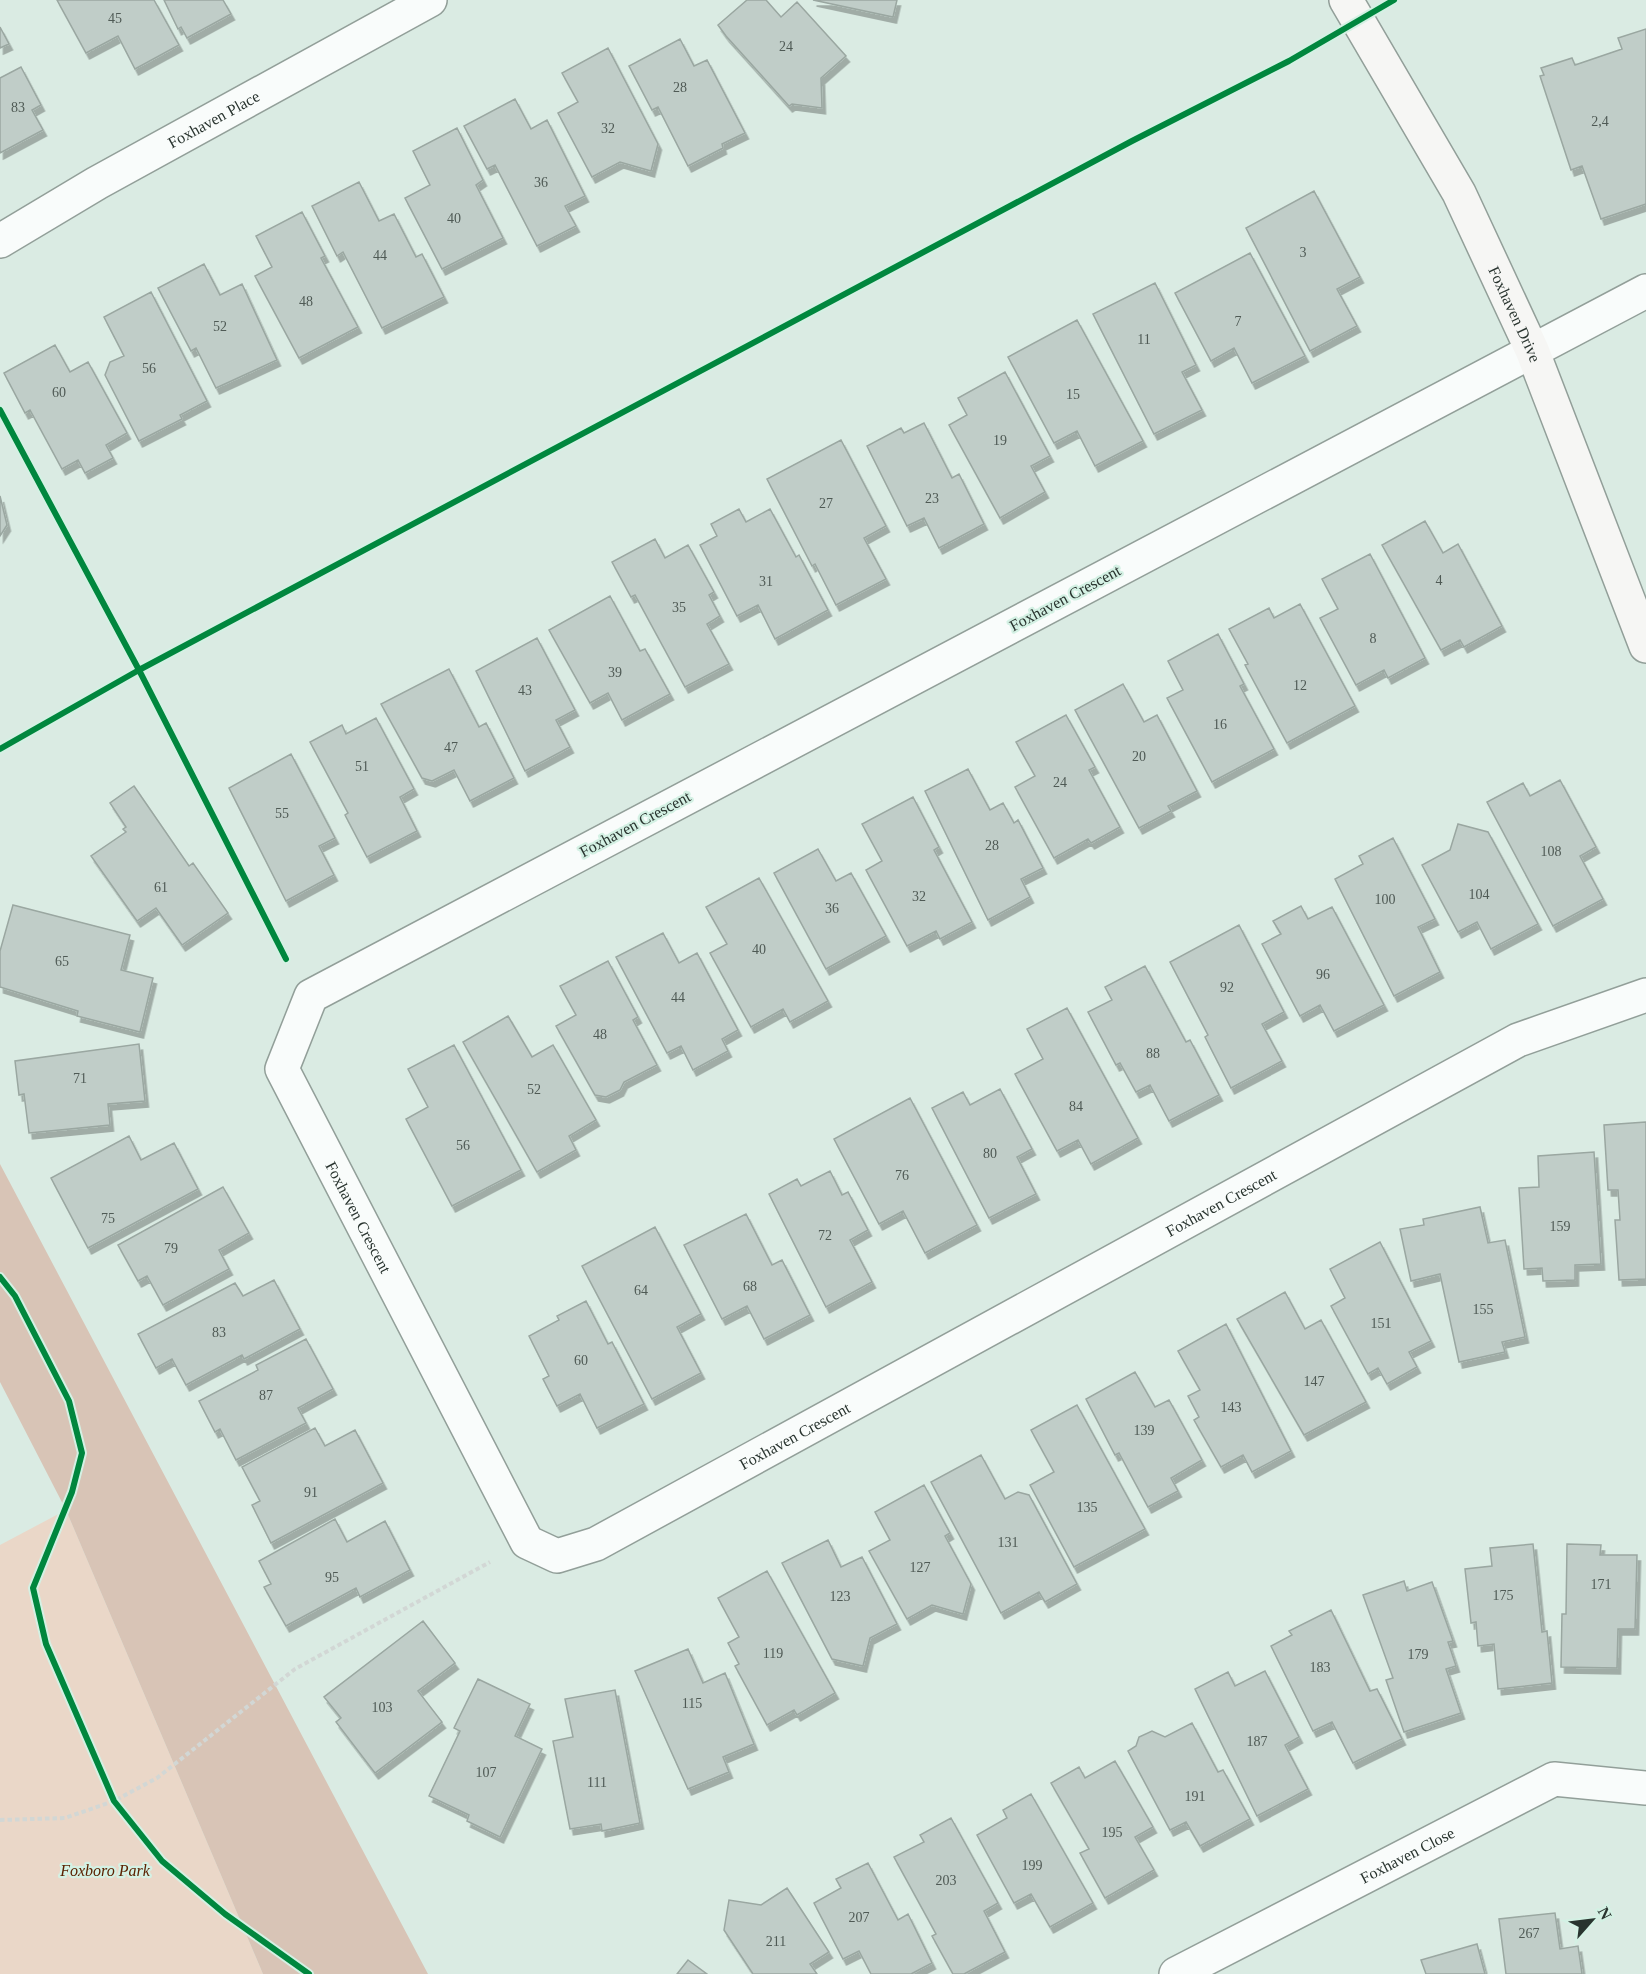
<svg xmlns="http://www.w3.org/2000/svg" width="1646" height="1974" viewBox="0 0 1646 1974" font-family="'Times New Roman',serif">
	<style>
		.green { fill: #ead7c8 }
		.forest { fill: #d8c4b6 }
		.building { fill: #c0cdc8; stroke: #9aa7a1; stroke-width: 1.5; filter: url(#shadow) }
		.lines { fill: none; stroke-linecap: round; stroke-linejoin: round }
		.street-casing { stroke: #929f99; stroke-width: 36 }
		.secondary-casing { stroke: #929f99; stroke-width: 36 }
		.path { stroke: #d2d7d5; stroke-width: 4; stroke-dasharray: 4.5 3; stroke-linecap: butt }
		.street { stroke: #f9fcfb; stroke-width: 33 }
		.secondary { stroke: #f6f6f4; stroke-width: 33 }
		.cycleway-casing { stroke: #d4f1e4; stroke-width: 10 }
		.cycleway { stroke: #00873e; stroke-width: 6 }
		.labels { text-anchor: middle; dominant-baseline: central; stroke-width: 4.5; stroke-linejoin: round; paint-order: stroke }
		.number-label { font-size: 14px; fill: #4f5a55 }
		.street-label { font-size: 16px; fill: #29342f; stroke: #d4f1e4 }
		.park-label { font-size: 16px; font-style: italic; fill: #5b2100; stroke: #d4f1e4 }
	</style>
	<defs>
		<filter id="shadow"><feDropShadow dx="3.5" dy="6" stdDeviation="0" flood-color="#0004"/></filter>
	</defs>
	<rect width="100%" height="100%" fill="#daebe3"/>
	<path class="green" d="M66 1510 263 1974H0V1545Z"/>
	<path class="forest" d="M0 1164 428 1974H263L66 1510 0 1382Z"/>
	<path class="building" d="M57 0H154L179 45 135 69 118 36 86 53Z
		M164 0H223L231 14 187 38 181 27 178 29Z
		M747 0H766L781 17 797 2 846 56 821 78 822 108 792 104 789 106 726 36 718 25Z
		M813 0H897L893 17Z
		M0 27 9 44 0 48Z
		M1646 29V204L1601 219 1582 166 1571 170 1540 76 1544 75 1541 68 1572 58 1575 65 1622 49 1618 38Z
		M680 39 694 66 707 60 745 133 722 144 723 148 688 166 658 107 652 110 629 66Z
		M608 48 658 144 651 171 620 162 592 177 558 113 578 102 562 73Z
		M21 67 41 105 32 110 43 130 0 153V78Z
		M515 99 531 129 547 120 585 196 565 206 576 226 537 246 495 165 487 169 464 126Z
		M457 128 483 180 476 185 503 238 442 269 405 198 430 185 413 151Z
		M359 182 379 221 394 214 416 257 422 254 444 297 382 328 343 252 337 256 312 206Z
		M1314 191 1360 277 1337 289 1357 326 1310 351 1246 228Z
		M302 212 325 256 321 258 358 327 299 358 255 276 272 267 256 236Z
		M1250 253 1305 356 1252 383 1234 348 1211 361 1175 293Z
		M204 264 220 295 242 284 277 360 216 388 196 348 191 351 158 288Z
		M1155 283 1196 365 1182 372 1202 410 1154 434 1093 314Z
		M151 292 207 401 180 415 182 419 139 441 105 375 110 362 124 356 104 317Z
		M1077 320 1143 441 1095 466 1077 431 1054 443 1008 357Z
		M55 345 70 372 88 362 127 433 106 445 113 458 85 473 78 460 62 469 30 410 25 413 4 373Z
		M1005 372 1050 456 1031 466 1045 492 1000 518 949 425 967 415 958 398Z
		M924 423 952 478 959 474 984 524 939 548 924 518 907 526 867 446 901 428 904 433Z
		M841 440 886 526 864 538 886 579 836 605 815 564 812 566 767 479Z
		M0 496 7 525 0 536Z
		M739 509 746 522 770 509 796 557 799 555 828 610 775 639 758 605 737 616 700 545 717 536 711 524Z
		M1425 521 1443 553 1458 544 1502 626 1464 647 1460 640 1441 650 1382 545Z
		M655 539 665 558 688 545 714 592 709 595 720 616 707 624 729 664 685 687 635 595 631 597 612 562Z
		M1370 554 1425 658 1388 678 1384 670 1356 685 1320 618 1338 609 1322 579Z
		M610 596 640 651 645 649 670 694 622 720 608 693 590 703 549 630Z
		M1300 604 1355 706 1287 743 1245 665 1248 664 1229 629 1269 608 1274 618Z
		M1218 634 1244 684 1240 686 1274 749 1212 782 1167 698 1183 690 1168 661Z
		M537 638 575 710 556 720 570 747 525 771 476 671Z
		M449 669 479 727 486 723 514 778 470 801 454 770 432 781 422 778 381 704Z
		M1123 684 1144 722 1157 715 1197 791 1168 806 1171 811 1139 828 1075 710Z
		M1066 715 1095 767 1089 770 1120 827 1091 843 1088 839 1054 858 1015 787 1035 776 1016 742Z
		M376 718 414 789 400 797 417 831 367 857 345 815 348 813 310 742 342 725 346 734Z
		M291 754 335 838 319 846 334 875 286 901 229 788Z
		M968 769 990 810 1003 803 1014 823 1018 820 1043 868 1021 879 1030 897 988 920 925 791Z
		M1560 780 1596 847 1580 856 1603 899 1553 926 1487 802 1523 783 1530 796Z
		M134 786 189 866 193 863 228 913 182 945 156 908 137 921 91 856 126 832 123 829 126 827 110 803Z
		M913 797 939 847 934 850 972 922 940 939 936 931 907 946 866 870 882 861 862 824Z
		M1458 824 1488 832 1538 924 1491 949 1477 922 1458 932 1422 865 1450 850Z
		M1393 838 1435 919 1418 927 1440 972 1394 996 1335 879 1363 864 1359 856Z
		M818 849 836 881 851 873 886 936 826 969 774 873Z
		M759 878 828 1001 790 1022 783 1009 751 1027 710 953 727 944 706 907Z
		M13 905 130 935 121 970 153 978 140 1032 77 1016 78 1011 0 987V951Z
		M1301 906 1308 919 1332 907 1384 1005 1334 1031 1320 1005 1300 1016 1262 944 1281 934 1273 921Z
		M1239 925 1284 1012 1262 1024 1282 1061 1231 1088 1205 1037 1208 1035 1170 962Z
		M663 933 679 963 697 953 738 1030 722 1039 728 1051 693 1070 681 1046 667 1053 616 957Z
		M608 961 638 1017 633 1020 657 1065 624 1082 620 1090 606 1097 595 1095 556 1026 576 1015 560 986Z
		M1145 966 1186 1042 1190 1040 1219 1095 1169 1121 1150 1085 1136 1092 1120 1063 1116 1065 1088 1012 1112 1000 1105 987Z
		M1067 1008 1138 1138 1091 1164 1078 1140 1057 1151 1015 1074 1043 1059 1027 1029Z
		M508 1016 532 1057 553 1045 596 1120 569 1136 576 1150 537 1172 463 1042Z
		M139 1044 145 1101 108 1104 110 1125 29 1133 24 1094 19 1095 15 1061Z
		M454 1045 521 1170 452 1206 406 1119 428 1107 408 1069Z
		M1000 1089 1032 1149 1017 1157 1036 1194 989 1218 932 1108 963 1092 970 1105Z
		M910 1098 977 1225 925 1253 903 1211 879 1224 834 1139Z
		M1646 1122V1279L1619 1280 1615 1220H1620L1618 1190H1608L1604 1125Z
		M129 1136 141 1160 174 1143 198 1189 88 1248 51 1178Z
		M1594 1152 1601 1264 1575 1265V1280L1543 1281 1542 1268 1524 1269 1519 1188 1539 1187 1538 1156Z
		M830 1171 842 1195 848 1192 868 1230 850 1240 872 1282 826 1307 769 1194 797 1179 801 1186Z
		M223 1187 249 1233 219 1250 229 1269 163 1305 147 1276 138 1281 118 1245Z
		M1480 1207 1488 1243 1505 1240 1525 1337 1502 1342 1505 1352 1459 1362 1440 1274 1411 1281 1400 1229 1424 1225 1423 1219Z
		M746 1214 772 1265 782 1260 810 1315 764 1339 747 1306 722 1319 684 1245Z
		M655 1227 701 1314 677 1327 701 1373 652 1399 582 1266Z
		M1380 1242 1431 1341 1409 1352 1417 1367 1387 1384 1378 1368 1368 1374 1331 1306 1345 1298 1330 1269Z
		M274 1280 300 1329 244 1359 242 1355 186 1385 172 1359 156 1368 138 1334 235 1283 243 1296Z
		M1285 1292 1305 1329 1321 1320 1366 1402 1304 1435 1237 1319Z
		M586 1301 608 1344 612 1342 644 1404 597 1428 580 1394 557 1406 543 1379 549 1376 529 1336 559 1320 557 1316Z
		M1226 1324 1291 1451 1252 1472 1243 1455 1221 1467 1194 1420 1199 1417 1188 1396 1200 1390 1178 1351Z
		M306 1339 333 1389 298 1408 306 1423 236 1460 220 1429 215 1432 199 1401 258 1370 256 1365Z
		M1135 1372 1155 1407 1169 1400 1202 1460 1171 1478 1178 1491 1148 1507 1119 1453 1115 1455 1086 1399Z
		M1077 1405 1145 1529 1074 1567 1030 1485 1054 1472 1031 1430Z
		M315 1428 325 1446 355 1430 383 1483 271 1543 252 1505 260 1501 242 1467Z
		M981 1455 1005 1499 1018 1492 1029 1495 1077 1584 1045 1602 1039 1592 1001 1613 931 1482Z
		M924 1485 950 1533 945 1536 971 1584 963 1614 932 1605 907 1619 869 1551 890 1540 875 1512Z
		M335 1519 347 1542 385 1521 410 1570 360 1597 356 1588 286 1626 264 1587 271 1584 259 1561Z
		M828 1540 841 1567 862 1557 897 1624 870 1638 863 1666 832 1659 782 1563Z
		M1533 1544 1542 1632 1547 1631 1552 1683 1498 1689 1494 1644 1478 1646 1476 1622 1471 1623 1465 1569 1492 1566 1490 1548Z
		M1567 1544 1601 1545 1600 1555H1637L1635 1629H1618L1617 1668 1561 1667 1562 1614H1566Z
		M767 1571 835 1693 797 1715 794 1710 767 1725 735 1666 739 1664 728 1643 739 1637 718 1598Z
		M1404 1581 1407 1591 1432 1582 1453 1641 1448 1642 1456 1666 1446 1669 1461 1713 1404 1732 1386 1680 1393 1678 1363 1595Z
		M1331 1610 1370 1691 1377 1689 1402 1739 1353 1763 1332 1722 1313 1731 1271 1646 1292 1635 1289 1631Z
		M423 1621 455 1663 418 1691 442 1722 375 1773 336 1722 341 1718 324 1697Z
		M688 1649 703 1683 725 1673 754 1744 723 1757 729 1772 688 1789 635 1671Z
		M1265 1671 1299 1737 1285 1745 1308 1789 1257 1816 1195 1689 1228 1672 1235 1686Z
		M478 1679 530 1704 515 1736 542 1749 500 1837 467 1821 469 1815 429 1796 460 1731 454 1728Z
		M615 1690 640 1823 602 1831 601 1824 570 1829 553 1741 573 1737 565 1699Z
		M1192 1723 1218 1772 1223 1770 1250 1819 1200 1846 1186 1822 1170 1830 1128 1751 1136 1746 1139 1737 1152 1731 1165 1737Z
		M1115 1761 1153 1827 1135 1837 1154 1870 1105 1898 1080 1853 1089 1849 1051 1783 1079 1767 1085 1778Z
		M1031 1794 1093 1903 1050 1927 1031 1894 1014 1903 977 1835 1007 1818 1003 1810Z
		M951 1818 998 1903 984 1911 1005 1952 964 1974H953L932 1936 936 1934 894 1857 924 1842 920 1835Z
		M868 1863 898 1920 908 1914 932 1963 911 1974H871L859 1951 843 1959 814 1903 841 1888 836 1879Z
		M787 1888 829 1952 810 1964 817 1974H753L724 1930 729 1900 761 1905Z
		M1555 1913 1560 1949 1578 1946 1582 1974H1506L1499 1919Z
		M1477 1944 1485 1974H1426L1421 1960Z
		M688 1960 707 1974H677Z"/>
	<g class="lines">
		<g class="street-casing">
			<g id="street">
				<path id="s1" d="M0 241 97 183 430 0"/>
				<path id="s2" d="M1646 291 311 996 282 1069 527 1542 557 1556 596 1544 1518 1040 1646 995"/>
				<path id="s3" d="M1176 1974 1554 1779 1646 1788"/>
			</g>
		</g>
		<g class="secondary-casing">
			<g id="secondary">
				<path id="s4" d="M1346 0 1459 193 1532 350 1646 646"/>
			</g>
		</g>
		<path class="path" d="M0 1277 15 1296 69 1401 82 1453 72 1492 33 1588 46 1644 114 1801 162 1861 225 1914 309 1974
			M0 1820 65 1818 114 1801 157 1778 295 1669 490 1562"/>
		<use href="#street" class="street"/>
		<use href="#secondary" class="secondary"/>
		<g class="cycleway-casing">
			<path id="cycleway" d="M0 410 139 670 286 959
				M0 749 139 670 1132 141 1289 61 1394 0
				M0 1277 15 1296 69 1401 82 1453 72 1492 33 1588 46 1644 114 1801 162 1861 225 1914 309 1974"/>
		</g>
		<use href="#cycleway" class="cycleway"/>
	</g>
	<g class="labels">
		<g class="number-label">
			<text x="115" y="18">45</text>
			<text x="786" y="46">24</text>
			<text x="680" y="87">28</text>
			<text x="18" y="107">83</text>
			<text x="1600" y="121">2,4</text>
			<text x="608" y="128">32</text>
			<text x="541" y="182">36</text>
			<text x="454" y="218">40</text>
			<text x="1303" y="252">3</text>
			<text x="380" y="255">44</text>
			<text x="306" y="301">48</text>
			<text x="1238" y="321">7</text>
			<text x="220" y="326">52</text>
			<text x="1144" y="339">11</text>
			<text x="149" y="368">56</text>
			<text x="59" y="392">60</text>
			<text x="1073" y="394">15</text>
			<text x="1000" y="440">19</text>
			<text x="932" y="498">23</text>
			<text x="826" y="503">27</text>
			<text x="1439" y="580">4</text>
			<text x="766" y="581">31</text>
			<text x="679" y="607">35</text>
			<text x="1373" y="638">8</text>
			<text x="615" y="672">39</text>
			<text x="1300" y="685">12</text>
			<text x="525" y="690">43</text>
			<text x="1220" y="724">16</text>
			<text x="451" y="747">47</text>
			<text x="1139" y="756">20</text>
			<text x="362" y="766">51</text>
			<text x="1060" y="782">24</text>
			<text x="282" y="813">55</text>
			<text x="992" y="845">28</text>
			<text x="1551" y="851">108</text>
			<text x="161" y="887">61</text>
			<text x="1479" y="894">104</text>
			<text x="919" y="896">32</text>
			<text x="1385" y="899">100</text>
			<text x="832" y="908">36</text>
			<text x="759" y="949">40</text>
			<text x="62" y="961">65</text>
			<text x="1323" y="974">96</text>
			<text x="1227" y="987">92</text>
			<text x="678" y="997">44</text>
			<text x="600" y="1034">48</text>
			<text x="1153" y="1053">88</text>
			<text x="80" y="1078">71</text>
			<text x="534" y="1089">52</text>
			<text x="1076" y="1106">84</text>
			<text x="463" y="1145">56</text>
			<text x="990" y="1153">80</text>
			<text x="902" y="1175">76</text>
			<text x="108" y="1218">75</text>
			<text x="1560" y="1226">159</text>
			<text x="825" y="1235">72</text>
			<text x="171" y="1248">79</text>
			<text x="750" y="1286">68</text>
			<text x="641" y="1290">64</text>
			<text x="1483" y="1309">155</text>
			<text x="1381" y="1323">151</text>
			<text x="219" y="1332">83</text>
			<text x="581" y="1360">60</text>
			<text x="1314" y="1381">147</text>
			<text x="266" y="1395">87</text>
			<text x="1231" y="1407">143</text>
			<text x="1144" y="1430">139</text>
			<text x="311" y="1492">91</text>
			<text x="1087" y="1507">135</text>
			<text x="1008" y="1542">131</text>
			<text x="920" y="1567">127</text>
			<text x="332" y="1577">95</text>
			<text x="1601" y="1584">171</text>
			<text x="1503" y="1595">175</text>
			<text x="840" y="1596">123</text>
			<text x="773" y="1653">119</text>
			<text x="1418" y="1654">179</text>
			<text x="1320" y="1667">183</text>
			<text x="692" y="1703">115</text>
			<text x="382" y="1707">103</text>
			<text x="1257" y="1741">187</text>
			<text x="486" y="1772">107</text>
			<text x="597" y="1782">111</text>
			<text x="1195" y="1796">191</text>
			<text x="1112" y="1832">195</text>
			<text x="1032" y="1865">199</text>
			<text x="946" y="1880">203</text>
			<text x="859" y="1917">207</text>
			<text x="1529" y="1933">267</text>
			<text x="776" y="1941">211</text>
		</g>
		<g class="street-label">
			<text stroke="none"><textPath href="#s1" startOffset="246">Foxhaven Place</textPath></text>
			<text stroke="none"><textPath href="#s4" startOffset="357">Foxhaven Drive</textPath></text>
			<text transform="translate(1065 598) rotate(-28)">Foxhaven Crescent</text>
			<text transform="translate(635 824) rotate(-28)">Foxhaven Crescent</text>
			<text stroke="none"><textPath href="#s2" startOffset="2907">Foxhaven Crescent</textPath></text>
			<text stroke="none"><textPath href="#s2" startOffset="1755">Foxhaven Crescent</textPath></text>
			<text stroke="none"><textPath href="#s2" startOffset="2421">Foxhaven Crescent</textPath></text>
			<text stroke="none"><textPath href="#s3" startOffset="260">Foxhaven Close</textPath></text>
		</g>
		<g class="park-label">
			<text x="105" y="1870">Foxboro Park</text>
		</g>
	</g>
	<g transform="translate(1592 1920) rotate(62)" stroke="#d4f1e4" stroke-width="4.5" paint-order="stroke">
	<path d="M0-4.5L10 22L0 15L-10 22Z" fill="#29342f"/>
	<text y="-9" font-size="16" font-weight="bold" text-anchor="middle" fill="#29342f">N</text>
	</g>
</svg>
